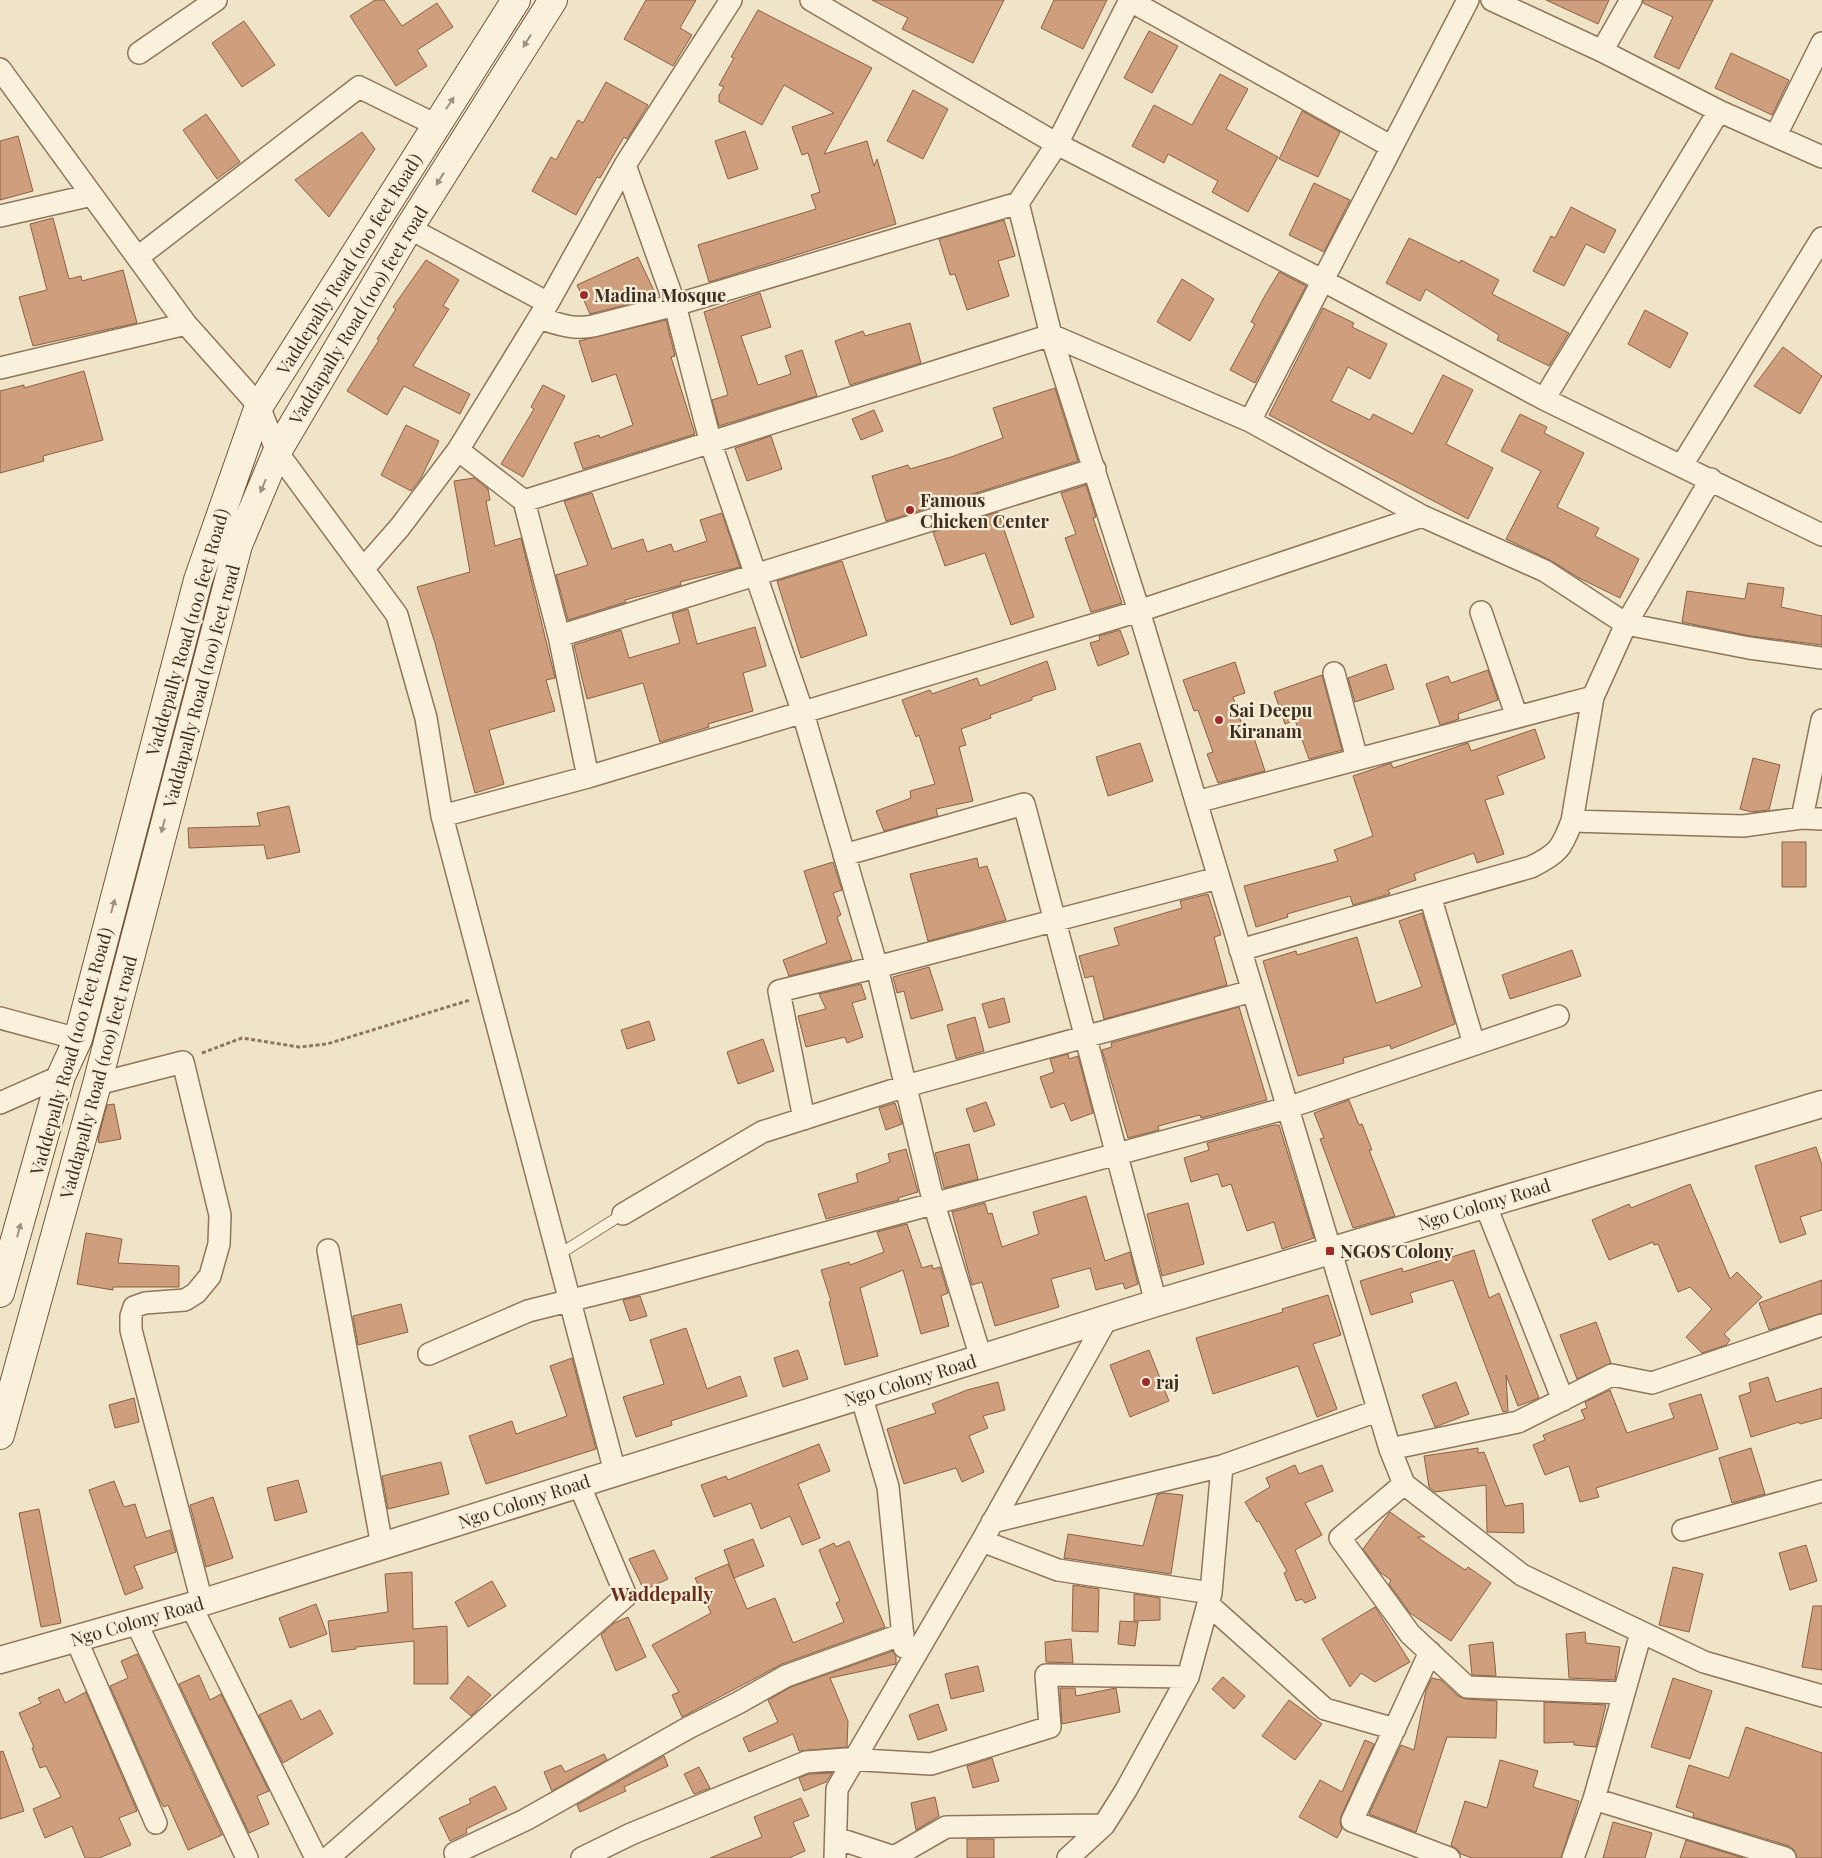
<svg xmlns="http://www.w3.org/2000/svg" width="1822" height="1858" viewBox="0 0 1822 1858" font-family="'Playfair Display',serif">
	<style>
		.building { fill: #cf9f7d; stroke: #8d5f41 }
		.lines { fill: none; stroke-linecap: round; stroke-linejoin: round }
		.service-casing { stroke: #8d765c; stroke-width: 12 }
		.minor-casing { stroke: #8d765c; stroke-width: 24 }
		.tertiary-casing { stroke: #8d765c; stroke-width: 29 }
		.secondary-casing { stroke: #6f573f; stroke-width: 30 }
		.path { stroke: #8d765c; stroke-width: 3; stroke-dasharray: 4 2.5; stroke-linecap: butt }
		.service { stroke: #faf1dc; stroke-width: 10 }
		.minor { stroke: #faf1dc; stroke-width: 21 }
		.tertiary { stroke: #faf1dc; stroke-width: 26 }
		.secondary { stroke: #faf1dc; stroke-width: 28 }
		.oneway { fill: #9c907e }
		.poi-dot { fill: #9e2a2b; stroke: #f7eed8; stroke-width: 2 }
		.labels { text-anchor: middle; dominant-baseline: central; stroke-width: 4.5; stroke-linejoin: round; paint-order: stroke }
		.street-label { font-size: 18px; fill: #3d2e20; stroke: #f7eed8 }
		.poi-label { font-size: 18px; font-weight: bold; fill: #3d2e20; stroke: #f7eed8; text-anchor: start }
		.neighbourhood-label { font-size: 19px; font-weight: bold; fill: #6b2e1e; stroke: #f7eed8 }
	</style>
	<rect width="100%" height="100%" fill="#f0e4c8"/>
	<path class="building" d="M375 0H384L402 26 437 3 453 27 417 50 427 66 396 86 350 16Z
		M646 0H696L680 28 692 35 673 66 624 39Z
		M872 0H1004L973 63 902 29 908 18Z
		M1054 0H1107L1083 49 1041 28Z
		M1546 0H1609L1598 24Z
		M1643 0H1713L1679 69 1654 57 1673 17 1643 3Z
		M758 10 872 68 824 154 867 141 874 166 877 159 896 224 709 282 698 245 816 209 811 195 820 192 808 153 802 155 792 127 834 113 784 85 762 125 719 102V95L724 87 719 85 734 58 731 57Z
		M244 21 275 65 242 87 212 43Z
		M1149 31 1178 46 1152 93 1124 78Z
		M1731 53 1789 80 1772 115 1715 88Z
		M1220 74 1248 89 1226 129 1278 157 1248 212 1212 192 1218 181 1168 154 1164 163 1132 146 1154 105 1192 125Z
		M606 82 648 105 627 139 624 137 600 178 597 177 576 215 532 191 551 157 556 160 578 120 583 123Z
		M913 90 948 109 923 159 887 141Z
		M1302 111 1340 132 1318 177 1279 159Z
		M206 114 240 162 217 179 183 130Z
		M745 131 758 169 728 179 715 141Z
		M362 132 375 149 329 217 295 180Z
		M18 136 33 191 0 200V141Z
		M1314 183 1350 200 1324 252 1289 235Z
		M1571 207 1616 230 1604 253 1586 244 1564 286 1533 271 1551 236 1555 238Z
		M53 218 69 279 81 276 82 281 123 270 137 323 33 346 19 297 47 290 30 224Z
		M1004 220 1015 256 998 261 1009 296 967 310 955 274 950 275 939 239Z
		M1409 238 1460 263 1461 260 1499 280 1492 294 1569 333 1549 366 1497 340 1499 335 1426 289 1420 301 1386 283Z
		M638 257 657 297 590 314 577 285Z
		M426 260 459 280 443 306 449 309 413 366 470 394 460 414 404 386 387 415 347 391 379 340 377 339 396 309 393 307Z
		M1279 272 1306 286 1255 383 1230 370 1255 324 1251 322 1263 299Z
		M1182 279 1214 299 1190 341 1157 322Z
		M760 293 771 327 741 336 758 385 791 374 785 356 802 350 817 396 719 426 712 400 728 395 704 312Z
		M1323 308 1354 323 1352 327 1387 344 1370 379 1348 367 1331 401 1370 420 1373 414 1413 434 1443 375 1473 390 1446 444 1493 468 1468 519 1269 415Z
		M1645 310 1688 333 1670 368 1628 344Z
		M666 320 675 356 671 357 695 434 583 469 574 443 599 435 600 438 633 425 616 374 592 382 579 341Z
		M910 323 921 363 850 385 835 341 863 331 865 336Z
		M1783 347 1822 376 1800 414 1754 386Z
		M84 371 103 440 43 456 44 461 0 473V391L24 385V388Z
		M543 385 565 396 523 477 501 464 534 409 531 407Z
		M1055 388 1078 461 886 521 872 476 908 465 910 469 951 457 1003 438 993 408Z
		M874 410 883 431 861 440 852 419Z
		M1520 414 1547 427 1544 433 1584 453 1557 507 1599 528 1595 536 1639 559 1620 598 1579 578 1550 560 1506 539 1541 471 1501 451Z
		M406 425 439 441 421 478 411 491 381 475Z
		M771 436 782 469 747 481 735 448Z
		M474 478 488 489 490 500 486 501 495 546 521 538 555 678 546 680 555 711 489 730 504 784 475 793 435 643 417 587 470 572 454 481Z
		M1086 485 1096 517 1093 518 1122 603 1091 612 1065 538 1076 534 1061 493Z
		M592 493 612 549 643 539 647 552 671 544 674 552 707 541 700 520 722 513 740 567 680 582 681 585 625 600 626 602 568 620 556 575 588 565 564 501Z
		M998 512 1034 617 1011 625 985 553 945 566 933 532Z
		M842 561 867 635 801 658 777 581Z
		M1748 583 1784 588 1781 607 1822 616V645L1751 636 1682 622 1687 591 1745 599Z
		M688 609 697 644 755 627 766 666 743 673 753 711 708 724 709 727 660 742 643 683 587 699 574 645 621 630 629 658 680 643 672 614Z
		M1120 630 1129 654 1098 666 1090 643 1100 640 1099 636Z
		M1047 661 1056 689 1032 697V700L990 715 991 718 961 729 966 745 959 747 973 801 936 809 938 816 884 831 876 811 911 798 910 791 935 784 919 735 916 737 902 700 930 690 932 694 977 678 980 686Z
		M1235 662 1245 693 1233 697 1247 740 1254 738 1265 771 1218 783 1207 754 1213 752 1198 710 1194 711 1183 680Z
		M1386 664 1394 689 1355 702 1348 678Z
		M1488 670 1498 700 1458 714 1459 719 1440 725 1426 684 1448 676 1451 683Z
		M1322 675 1342 750 1309 759 1295 720 1285 724 1274 692Z
		M1535 729 1545 758 1497 776 1504 794 1485 800 1504 854 1477 863 1474 853 1414 874 1416 880 1388 890 1390 894 1353 905 1350 896 1287 914 1288 917 1256 927 1244 886 1338 861 1334 850 1373 836 1353 776 1391 763 1393 768 1468 743 1471 751Z
		M1140 743 1153 781 1108 796 1096 757Z
		M1753 758 1780 765 1769 810 1752 812 1740 809Z
		M289 806 300 852 267 859 264 845 189 848 188 828 260 826 257 813Z
		M1782 842H1806V887H1782Z
		M977 858 979 868 987 866 1006 920 928 941 910 874Z
		M833 862 842 890 833 893 841 915 837 917 852 960 789 976 783 960 827 943 804 871Z
		M1208 894 1221 935 1214 937 1227 985 1104 1019 1093 976 1085 978 1079 956 1119 945 1114 928 1182 908 1180 901Z
		M1422 913 1455 1024 1391 1049 1390 1045 1343 1058 1344 1063 1298 1076 1263 961 1296 951 1297 955 1357 937 1376 1003 1422 987 1399 921Z
		M1572 950 1581 976 1510 999 1502 975Z
		M929 967 943 1010 911 1019 904 991 897 993 893 977Z
		M861 984 866 999 852 1003 863 1037 847 1043 845 1037 806 1047 798 1016 826 1009 819 994Z
		M1004 998 1010 1022 989 1028 982 1004Z
		M1239 1007 1267 1100 1201 1118 1200 1115 1158 1126 1159 1130 1128 1138 1102 1050 1112 1047 1111 1043Z
		M975 1017 984 1051 956 1059 947 1025Z
		M649 1021 655 1040 627 1049 621 1030Z
		M763 1039 774 1071 738 1084 727 1052Z
		M1068 1054 1069 1059 1078 1056 1093 1113 1071 1121 1064 1103 1051 1108 1040 1077 1054 1072 1050 1059Z
		M1349 1100 1359 1125 1362 1124 1372 1150H1369L1395 1216 1353 1228 1320 1139 1324 1138 1314 1113Z
		M986 1102 995 1125 974 1132 966 1109Z
		M895 1103 902 1124 886 1130 879 1108Z
		M114 1104 121 1139 99 1143 98 1139 107 1105Z
		M1274 1125H1279L1314 1238 1282 1249 1274 1222 1247 1231 1231 1184 1222 1187 1218 1174 1191 1182 1184 1158 1209 1150 1207 1143Z
		M969 1144 978 1179 944 1188 935 1153Z
		M1816 1147 1822 1165V1210L1800 1217 1806 1234 1780 1243 1755 1166Z
		M906 1149 918 1192 898 1198 899 1200 826 1219 818 1194 858 1182 856 1174 890 1162 888 1154Z
		M1690 1184 1730 1279 1737 1272 1762 1297 1724 1334 1730 1340 1726 1345 1702 1353 1686 1337 1712 1309 1690 1287 1678 1292 1658 1244 1654 1245 1653 1242 1609 1260 1592 1220 1629 1204 1631 1208Z
		M1086 1196 1105 1261 1130 1252 1138 1284 1125 1289 1123 1283 1096 1290 1090 1268 1051 1279 1059 1307 995 1326 982 1282 972 1285 952 1212 985 1203 988 1214 992 1213 1002 1247 1039 1234 1033 1212Z
		M1188 1203 1204 1264 1162 1276 1147 1214Z
		M907 1224 922 1268 932 1265 933 1269 940 1267 948 1293 941 1296 949 1326 921 1334 903 1270 860 1288 878 1356 845 1365 829 1302 831 1301 821 1270 849 1262 850 1265 884 1252 877 1232Z
		M86 1233 122 1239 118 1263 179 1266V1287H113V1290L77 1284Z
		M1474 1250 1489 1298 1499 1293 1539 1398 1518 1406 1506 1375 1508 1411 1503 1412 1453 1280 1410 1293 1413 1302 1371 1315 1360 1281 1402 1268 1403 1272Z
		M1822 1280V1313L1769 1330 1759 1303Z
		M1328 1295 1341 1335 1313 1344 1337 1409 1317 1417 1298 1366 1213 1394 1196 1338 1283 1312 1282 1309Z
		M640 1296 647 1316 630 1321 623 1300Z
		M401 1304 408 1332 358 1345 353 1316Z
		M1596 1322 1611 1363 1577 1379 1560 1335Z
		M686 1328 707 1389 740 1376 747 1396 671 1421 672 1425 636 1437 623 1397 664 1384 650 1340Z
		M798 1350 808 1379 783 1387 774 1358Z
		M1149 1350 1169 1401 1130 1417 1110 1365Z
		M572 1358 596 1449 486 1484 469 1436 512 1421 516 1434 567 1416 550 1366Z
		M1768 1377 1776 1402 1822 1388V1418L1800 1424 1799 1422 1751 1437 1739 1396 1751 1392 1749 1383Z
		M998 1382 1005 1410 983 1416 988 1428 969 1436 984 1472 962 1482 956 1468 904 1484 887 1429 936 1413 932 1404 967 1390Z
		M1456 1382 1469 1414 1435 1427 1422 1395Z
		M1610 1390 1627 1433 1674 1418 1669 1404 1701 1394 1718 1449 1596 1488 1599 1497 1580 1502 1569 1466 1545 1475 1533 1445 1545 1440 1543 1435 1585 1419 1581 1410 1587 1408 1585 1402Z
		M134 1398 139 1422 115 1428 109 1405Z
		M819 1444 830 1471 798 1484 820 1538 802 1545 790 1516 761 1529 751 1503 714 1517 701 1485 726 1476 728 1480Z
		M1478 1448V1453L1484 1452 1505 1506 1523 1503 1524 1533 1487 1532 1486 1485 1435 1492 1429 1487 1424 1456Z
		M1751 1448 1765 1494 1732 1503 1719 1458Z
		M441 1462 449 1494 388 1509 382 1476Z
		M1295 1465 1299 1474 1322 1465 1333 1491 1305 1503 1322 1535 1295 1550 1316 1598 1305 1603 1302 1599 1296 1601 1284 1573 1287 1571 1259 1521 1257 1522 1245 1502 1270 1487 1266 1478Z
		M298 1480 307 1512 275 1521 267 1488Z
		M114 1481 124 1507 135 1504 146 1538 170 1530 176 1552 134 1566 143 1588 125 1595 89 1490Z
		M1163 1493 1183 1495 1171 1574 1064 1558 1068 1534 1143 1546 1157 1495Z
		M213 1497 233 1558 206 1567 190 1505Z
		M39 1509 61 1623 41 1627 19 1513Z
		M1390 1512 1425 1537H1417L1465 1570 1468 1567 1491 1583 1451 1641 1410 1613 1389 1584 1391 1580 1381 1573 1363 1549Z
		M753 1539 764 1566 734 1578 724 1550Z
		M849 1541 885 1627 782 1664 682 1717 672 1695 679 1692 652 1645 711 1613 695 1578 728 1564 747 1609 775 1598 793 1643 844 1622 836 1603 840 1601 819 1550 834 1543 836 1547Z
		M1806 1545 1817 1581 1790 1590 1779 1553Z
		M654 1550 668 1579 644 1590 629 1559Z
		M1673 1567 1703 1574 1689 1632 1659 1625Z
		M412 1572 413 1629 447 1626 448 1684H414V1641L356 1647V1649L332 1652 328 1621 388 1612 385 1574Z
		M492 1581 506 1606 468 1627 455 1602Z
		M1073 1585 1099 1589 1098 1632 1072 1631Z
		M1134 1594 1160 1598V1620L1134 1621Z
		M316 1604 327 1634 290 1648 279 1618Z
		M1813 1606H1822V1670L1802 1667Z
		M1375 1607 1410 1662 1375 1682 1361 1673 1350 1687 1322 1639Z
		M628 1617 646 1657 616 1671 601 1635 614 1623Z
		M1120 1621 1138 1622 1135 1646 1118 1644Z
		M1585 1632 1586 1643 1620 1647 1615 1680 1569 1678 1566 1634Z
		M1071 1639 1073 1663 1046 1662 1045 1642Z
		M1493 1642 1496 1676 1472 1675 1469 1645Z
		M893 1651 896 1656V1664L830 1678 848 1721 847 1747 799 1751 793 1734 749 1752 743 1738 778 1722 768 1700 791 1687Z
		M137 1654 222 1835 188 1850 168 1805 164 1807 160 1801 110 1686 128 1678 121 1661Z
		M978 1666 984 1691 951 1699 945 1674Z
		M199 1675 210 1700 221 1694 269 1791 257 1796 269 1824 249 1833 179 1684Z
		M468 1676 491 1695 471 1716 450 1698Z
		M1223 1677 1245 1696 1234 1709 1212 1689Z
		M1432 1678 1441 1680 1458 1696 1466 1699 1497 1701 1496 1738 1447 1737 1416 1832 1369 1814 1401 1745 1414 1750 1426 1690Z
		M1673 1678 1712 1691 1690 1759 1651 1747Z
		M1060 1688H1075L1076 1696 1116 1688 1120 1712 1062 1724Z
		M59 1689 65 1703 86 1692 137 1811 119 1818 131 1845 99 1858H85L72 1826 45 1838 33 1809 61 1797 46 1766 40 1768 32 1748 34 1747 19 1713 41 1703 38 1698Z
		M291 1700 301 1720 320 1710 333 1734 283 1763 259 1715Z
		M1289 1700 1322 1724 1295 1760 1262 1736Z
		M1544 1702 1606 1705 1596 1747 1574 1745V1742L1544 1743Z
		M938 1704 947 1730 918 1740 909 1715Z
		M1746 1727 1822 1753V1858H1797L1794 1850 1789 1846 1693 1817 1694 1813 1676 1807 1689 1765 1729 1778Z
		M1365 1740 1374 1744 1341 1816 1340 1823 1342 1829 1337 1838 1299 1817 1320 1780 1342 1792Z
		M3 1751 24 1811 0 1819V1752Z
		M604 1754 607 1760 552 1791 544 1772 561 1765 565 1772Z
		M664 1756 668 1766 624 1787 626 1791 580 1812 577 1805Z
		M992 1758 999 1781 973 1788 967 1766Z
		M1500 1760 1538 1771 1533 1787 1579 1801 1561 1858H1472L1461 1854 1458 1850 1451 1845 1465 1801 1487 1808Z
		M699 1767 710 1788 694 1794 684 1774Z
		M832 1773 826 1782 804 1791 799 1778 809 1774Z
		M495 1786 507 1809 466 1829 467 1833 450 1841 439 1818 471 1803 469 1799Z
		M935 1797 939 1816 916 1830 911 1803Z
		M801 1798 809 1816 793 1822 805 1851 789 1858H710L762 1837 754 1817Z
		M1613 1822 1652 1833 1645 1858H1603Z
		M967 1839H994V1858H967Z
		M1686 1840 1743 1858H1680Z"/>
	<g class="lines">
		<g class="service-casing">
			<path id="service" d="M558 1255 623 1214"/>
		</g>
		<g class="minor-casing">
			<path id="minor" d="M811 0 1057 144 1322 280 1544 399 1822 535
				M1129 0 1392 147
				M1130 0 1057 144 1018 203 1051 335 1139 611 1390 1449 1404 1484 1522 1575 1704 1662 1822 1696
				M1492 0 1602 51 1719 111 1822 157
				M1602 51 1631 0
				M139 53 216 0
				M0 69 186 324 259 406 277 452 397 615 426 718 442 816 615 1472
				M1776 135 1822 43
				M625 165 675 305 711 444 803 713 877 967 934 1204 981 1358
				M0 216 92 195
				M409 228 548 303
				M138 257 359 87 436 125
				M539 318C558 324 573 330 593 326L675 305 1018 203
				M0 368 186 324
				M1544 399 1719 111
				M1250 421 1468 0
				M458 450 524 501 1051 335 1250 421 1422 516 1545 571 1626 624 1749 648 1822 658
				M1682 465 1822 238
				M524 501 559 636 588 777
				M364 568 400 527 458 450 548 303 625 165 731 0
				M1481 612 1517 717
				M559 636 1095 469
				M1334 673 1357 759
				M1196 802 1593 697 1626 624 1711 479
				M442 816 588 777 1139 611 1422 516
				M1802 818 1822 720
				M1572 821 1743 826 1802 818 1822 819
				M844 855 1024 804 1156 1303
				M1430 896 1474 1044
				M1240 950 1531 867C1558 854 1562 848 1572 821L1593 697
				M0 1018 78 1039
				M97 1084 183 1062 220 1215 219 1244 210 1276 196 1293 185 1300 145 1303 134 1307 131 1316V1330L202 1602
				M0 1103 61 1076
				M804 1119 779 991 877 967 1218 878
				M1485 1204 1563 1400
				M623 1214 762 1132 906 1086 1252 991
				M328 1250 382 1546
				M429 1354 528 1311 652 1280 1287 1108 1558 1016
				M861 1395 888 1487 904 1647
				M1390 1449 1518 1422 1612 1375 1652 1383 1822 1325
				M1404 1484 1340 1538 1410 1634 1467 1687 1624 1693
				M992 1522 1222 1466 1377 1411
				M1683 1530 1822 1491
				M982 1541 1058 1570 1211 1593
				M1209 1605 1325 1709 1395 1729
				M191 1606 316 1858
				M136 1622 247 1858
				M76 1639 156 1823
				M1430 1652 1352 1821 1449 1858
				M1594 1799 1785 1858
				M836 1838 894 1857 946 1827 1104 1825
				M455 1853 525 1820 688 1728 738 1703 786 1676 903 1634
				M328 1858 626 1596 579 1484
				M582 1858 631 1834 806 1762 846 1759 931 1764 1050 1727 1046 1675 1188 1677
				M835 1858 837 1789 982 1541 1106 1320
				M1068 1858 1104 1825 1126 1790 1188 1677 1211 1593 1222 1466
				M1573 1858 1594 1799 1641 1633"/>
		</g>
		<g class="tertiary-casing">
			<path id="tertiary" d="M0 1660 191 1606 1156 1303 1822 1104"/>
		</g>
		<g class="secondary-casing">
			<path id="secondary" d="M0 1293 61 1076 78 1039 198 580 259 406 516 0
				M0 1435 97 1084 238 545 277 452 409 228 553 0"/>
		</g>
		<path class="path" d="M202 1053 242 1038 299 1047 327 1044 470 1000"/>
		<use href="#service" class="service"/>
		<use href="#minor" class="minor"/>
		<use href="#tertiary" class="tertiary"/>
		<use href="#secondary" class="secondary"/>
	</g>
	<defs><path id="oneway-solid" d="M-6-.8H1V-3.2L6.5 0L1 3.2V.8H-6Z" transform="scale(1.25)"/></defs>
	<g class="oneway">
		<use href="#oneway-solid" transform="translate(527 41) rotate(122)"/>
		<use href="#oneway-solid" transform="translate(450 103) rotate(-57)"/>
		<use href="#oneway-solid" transform="translate(440 179) rotate(122)"/>
		<use href="#oneway-solid" transform="translate(263 486) rotate(113)"/>
		<use href="#oneway-solid" transform="translate(163 826) rotate(105)"/>
		<use href="#oneway-solid" transform="translate(113 906) rotate(-75)"/>
		<use href="#oneway-solid" transform="translate(19 1230) rotate(-75)"/>
	</g>
	<g class="poi-dot">
		<circle cx="584" cy="295" r="5"/>
		<circle cx="910" cy="510" r="5"/>
		<circle cx="1219" cy="720" r="5"/>
		<rect x="1325" y="1246" width="10" height="10" rx="2.5"/>
		<circle cx="1146" cy="1382" r="5"/>
	</g>
	<g class="labels">
		<g class="street-label">
			<text transform="translate(349 264) rotate(-58)">Vaddepally Road (100 feet Road)</text>
			<text transform="translate(358 315) rotate(-59)">Vaddapally Road (100) feet road</text>
			<text transform="translate(187 632) rotate(-74)">Vaddepally Road (100 feet Road)</text>
			<text transform="translate(201 686) rotate(-75)">Vaddapally Road (100) feet road</text>
			<text transform="translate(71 1051) rotate(-74)">Vaddepally Road (100 feet Road)</text>
			<text transform="translate(98 1077) rotate(-75)">Vaddapally Road (100) feet road</text>
			<text transform="translate(1484 1204) rotate(-17)">Ngo Colony Road</text>
			<text transform="translate(910 1380) rotate(-17)">Ngo Colony Road</text>
			<text transform="translate(524 1501) rotate(-18)">Ngo Colony Road</text>
			<text transform="translate(137 1621) rotate(-16)">Ngo Colony Road</text>
		</g>
		<g class="poi-label">
			<text x="594" y="295">Madina Mosque</text>
			<text x="920" y="500">Famous<tspan x="920" dy="21">Chicken Center</tspan></text>
			<text x="1229" y="710">Sai Deepu<tspan x="1229" dy="21">Kiranam</tspan></text>
			<text x="1340" y="1251">NGOS Colony</text>
			<text x="1156" y="1382">raj</text>
		</g>
		<g class="neighbourhood-label">
			<text x="662" y="1593">Waddepally</text>
		</g>
	</g>
</svg>
